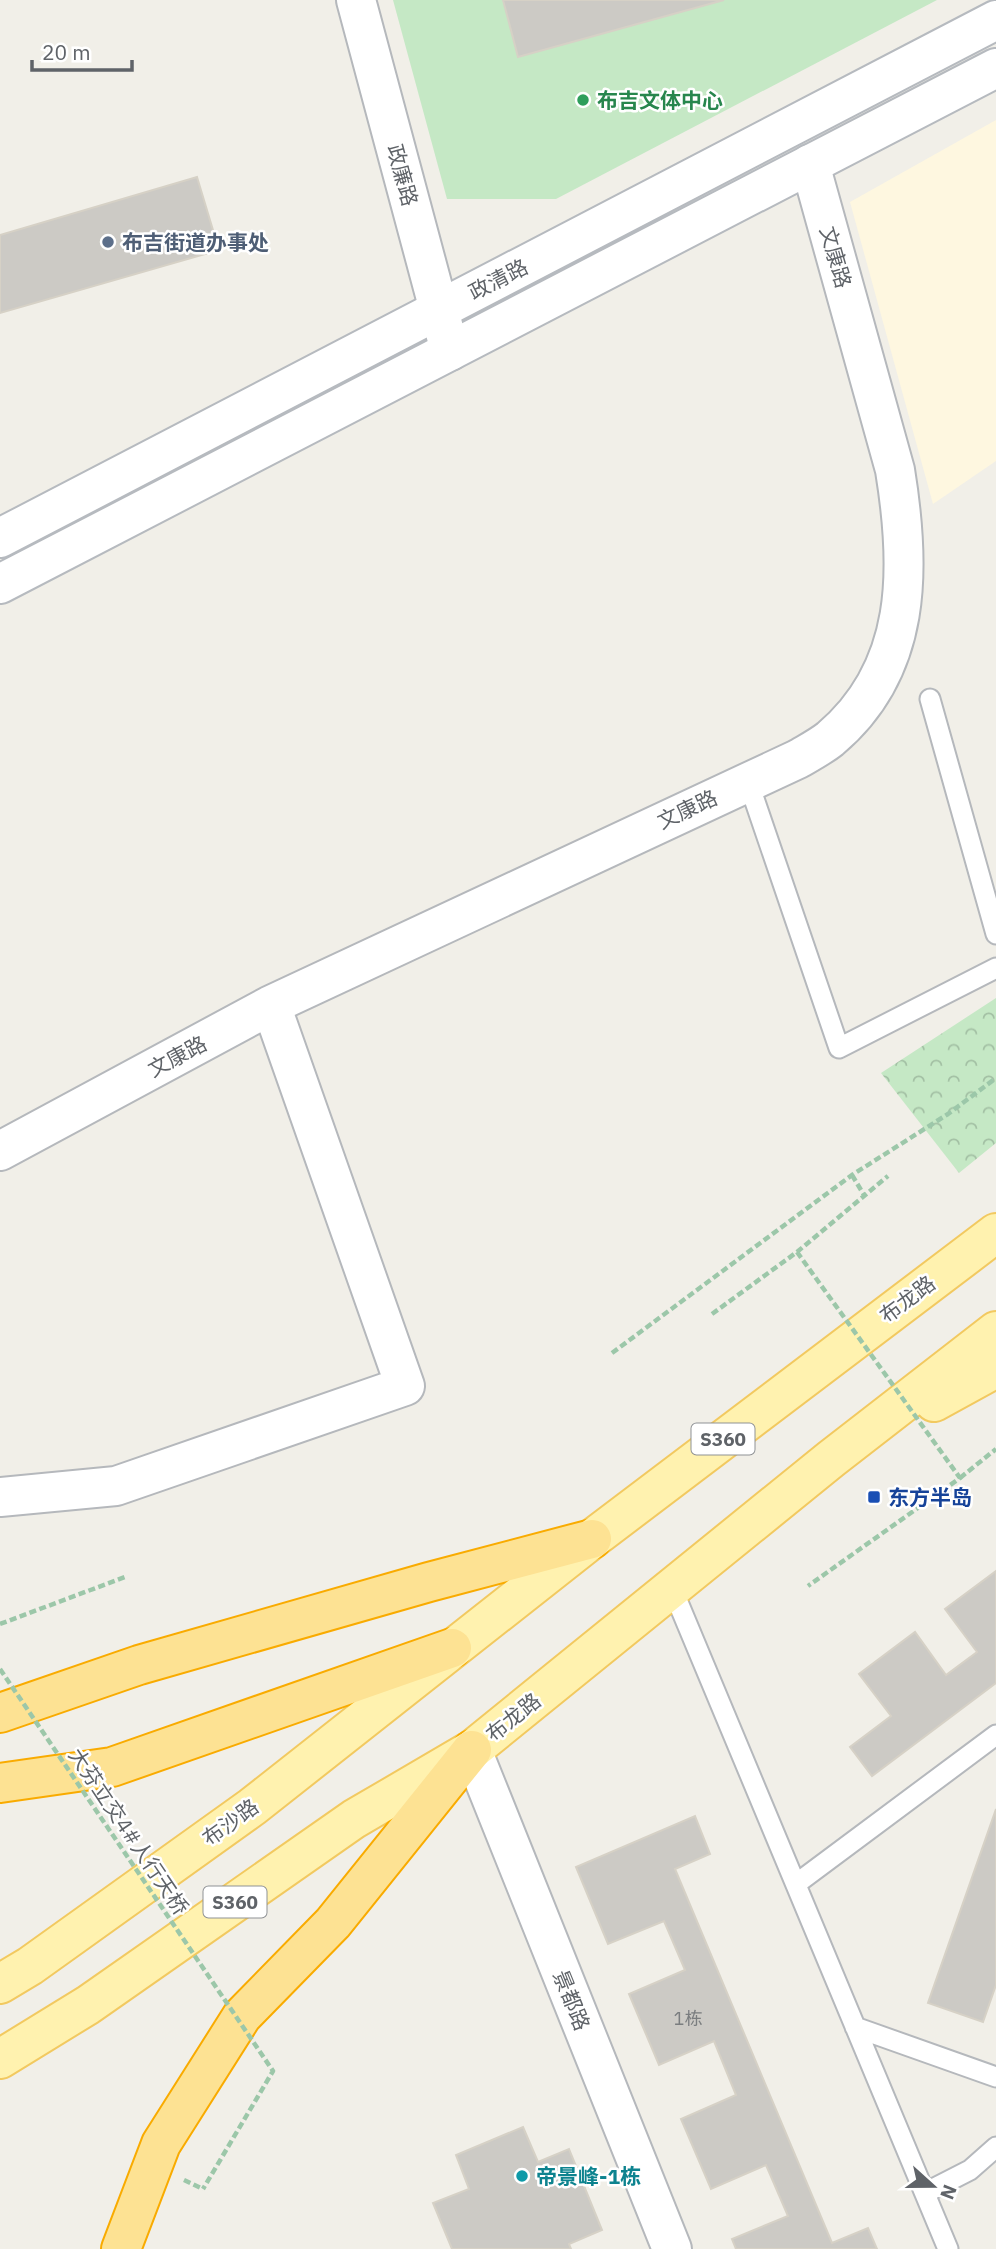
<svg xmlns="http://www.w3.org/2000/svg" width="996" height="2249" viewBox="0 0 996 2249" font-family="'IBM Plex Sans','Noto Sans SC',sans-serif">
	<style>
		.commercial { fill: #fef7e0 }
		.forest { fill: url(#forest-crowns) }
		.garden { fill: #c5e8c5 }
		.building { fill: #cccac5; stroke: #d6d1c6; stroke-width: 2 }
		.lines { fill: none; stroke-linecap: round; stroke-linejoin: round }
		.lane-casing { stroke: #b5b8bc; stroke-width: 23 }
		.street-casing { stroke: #b5b8bc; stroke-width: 42 }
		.secondary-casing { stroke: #b6babf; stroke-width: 42 }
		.primary-casing { stroke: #f2c960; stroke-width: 42 }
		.highway-casing { stroke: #f9ab00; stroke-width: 42 }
		.path { stroke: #9cc7a9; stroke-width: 4.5; stroke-dasharray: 7 3.5; stroke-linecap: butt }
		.lane { stroke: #fff; stroke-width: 19 }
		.street { stroke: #fff; stroke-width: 38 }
		.secondary { stroke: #fff; stroke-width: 38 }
		.primary { stroke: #fff2af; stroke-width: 38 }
		.highway { stroke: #fde293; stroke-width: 38 }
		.path-bridge { stroke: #9cc7a9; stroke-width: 4.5; stroke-dasharray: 7 3.5; stroke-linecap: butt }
		.leisure-dot { fill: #2e9e5b; stroke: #fff; stroke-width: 2.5 }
		.service-dot { fill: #5c6f8a; stroke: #fff; stroke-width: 2.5 }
		.transit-dot { fill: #1a4fb4; stroke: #fff; stroke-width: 2.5 }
		.culture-dot { fill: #0f9aa8; stroke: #fff; stroke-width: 2.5 }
		.labels { text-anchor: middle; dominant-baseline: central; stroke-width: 5; stroke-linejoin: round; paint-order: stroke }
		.number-label { font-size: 18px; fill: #7a7d7f }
		.shield { fill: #fff; stroke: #8f9295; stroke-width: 2 }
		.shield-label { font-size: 19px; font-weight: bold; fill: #5f6368 }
		.leisure-label { font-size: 21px; font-weight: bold; fill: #27864d; stroke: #fff; text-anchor: start }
		.street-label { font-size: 21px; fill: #5f6368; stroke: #fff }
		.service-label { font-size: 21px; font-weight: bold; fill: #4e5e75; stroke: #fff; text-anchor: start }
		.transit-label { font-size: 21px; font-weight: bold; fill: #164399; stroke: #fff; text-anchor: start }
		.culture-label { font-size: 21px; font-weight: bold; fill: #0d838f; stroke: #fff; text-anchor: start }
	</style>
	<defs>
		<pattern id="forest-crowns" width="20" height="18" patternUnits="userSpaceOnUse" patternTransform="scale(1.75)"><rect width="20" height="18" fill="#c5e8c5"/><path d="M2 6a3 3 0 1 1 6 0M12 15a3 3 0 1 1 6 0" fill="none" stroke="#a3c0a4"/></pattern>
	</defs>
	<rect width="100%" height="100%" fill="#f1efe8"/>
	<path class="commercial" d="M996 120V461L933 504 850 202Z"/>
	<path class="forest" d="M996 998V1143L959 1173 881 1073Z"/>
	<path class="garden" d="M393 0H937L556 199H447Z"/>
	<path class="building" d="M503 0H724L518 57Z
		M197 177 219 250 0 313V235Z
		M996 1571V1683L872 1776 850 1747 891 1716 859 1674 915 1632 946 1675 977 1652 945 1609Z
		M996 1809V1985L983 2022 928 2003Z
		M695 1816 710 1854 675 1869 832 2243 868 2228 877 2249H736L732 2239 788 2216 766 2165 711 2189 681 2119 736 2095 714 2041 659 2065 629 1994 685 1970 664 1921 608 1944 576 1867Z
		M523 2127 538 2162 569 2149 602 2230 569 2244 571 2249H452L433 2203 469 2189 456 2155Z"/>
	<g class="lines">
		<g class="lane-casing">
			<path id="lane" d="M930 699 996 934
				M748 781 839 1048 996 968
				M672 1588 948 2249
				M796 1884 996 1735
				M855 2027 996 2077
				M925 2193 970 2170 996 2147"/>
		</g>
		<g class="street-casing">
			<path id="street" d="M356 0 450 351
				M0 1151 271 1005 798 759C808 753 820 747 830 739 913 669 911 568 895 470L810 164
				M0 1497 116 1486 405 1386 271 1005
				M472 1750 672 2249"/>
		</g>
		<g class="secondary-casing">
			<path id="secondary" d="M0 538 996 20
				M0 584 996 68"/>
		</g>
		<g class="primary-casing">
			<path id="primary" d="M934 1402 996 1368
				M0 1984 30 1966 252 1807 592 1539 996 1233
				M0 2059 88 2005 354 1819 472 1750 831 1459 996 1331"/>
		</g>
		<g class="highway-casing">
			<path id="highway" d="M0 1713 139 1665 429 1582 592 1539
				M0 1783 112 1767 452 1648
				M121 2249 161 2144 242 2016 333 1923 472 1750"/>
		</g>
		<path class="path" d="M852 1175 864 1195
			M712 1314 797 1252 888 1176
			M612 1353 852 1175 948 1114 996 1078
			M960 1478 996 1449
			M0 1624 125 1577
			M184 2180 203 2189"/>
		<use href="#lane" class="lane"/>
		<use href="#street" class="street"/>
		<use href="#secondary" class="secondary"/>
		<use href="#primary" class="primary"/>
		<use href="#highway" class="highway"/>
		<path class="path-bridge" d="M797 1252 960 1478 808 1586
			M0 1669 273 2071 203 2189"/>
	</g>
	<circle class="leisure-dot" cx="583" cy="100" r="7"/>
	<circle class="service-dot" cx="108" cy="242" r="7"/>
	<rect class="transit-dot" x="867" y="1490" width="14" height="14" rx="3.5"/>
	<circle class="culture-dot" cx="522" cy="2176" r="7"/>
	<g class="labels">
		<g class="number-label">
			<text x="688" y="2018">1栋</text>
		</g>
		<g class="shield">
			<rect x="691.5" y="1423.5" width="63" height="31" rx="5"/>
			<rect x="203.5" y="1886.5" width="63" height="31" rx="5"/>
		</g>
		<g class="shield-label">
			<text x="723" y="1439">S360</text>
			<text x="235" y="1902">S360</text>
		</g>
		<g class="leisure-label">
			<text x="597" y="100">布吉文体中心</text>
		</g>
		<g class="street-label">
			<text transform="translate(403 175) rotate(75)">政廉路</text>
			<text transform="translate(836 257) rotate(74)">文康路</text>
			<text transform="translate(498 279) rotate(-27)">政清路</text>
			<text transform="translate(687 809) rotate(-25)">文康路</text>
			<text transform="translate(177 1056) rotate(-28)">文康路</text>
			<text transform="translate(907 1299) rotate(-37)">布龙路</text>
			<text transform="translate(513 1717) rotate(-39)">布龙路</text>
			<text transform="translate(230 1822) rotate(-36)">布沙路</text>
			<text transform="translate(129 1831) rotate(56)">大芬立交4#人行天桥</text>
			<text transform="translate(572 2000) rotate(68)">景都路</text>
		</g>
		<g class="service-label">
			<text x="122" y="242">布吉街道办事处</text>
		</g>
		<g class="transit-label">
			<text x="888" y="1497">东方半岛</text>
		</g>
		<g class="culture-label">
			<text x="536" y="2176">帝景峰-1栋</text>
		</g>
	</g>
	<g transform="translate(933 2186) rotate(111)" stroke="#ffffff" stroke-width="5" paint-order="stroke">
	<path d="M0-5L12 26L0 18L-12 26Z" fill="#5f6368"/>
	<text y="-10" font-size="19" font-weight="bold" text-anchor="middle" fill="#5f6368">N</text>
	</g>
	<path d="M32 60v10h100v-10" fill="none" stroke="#5f6368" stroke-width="3.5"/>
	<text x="42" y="60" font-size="21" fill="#5f6368" stroke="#ffffff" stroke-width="5" paint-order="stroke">20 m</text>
</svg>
